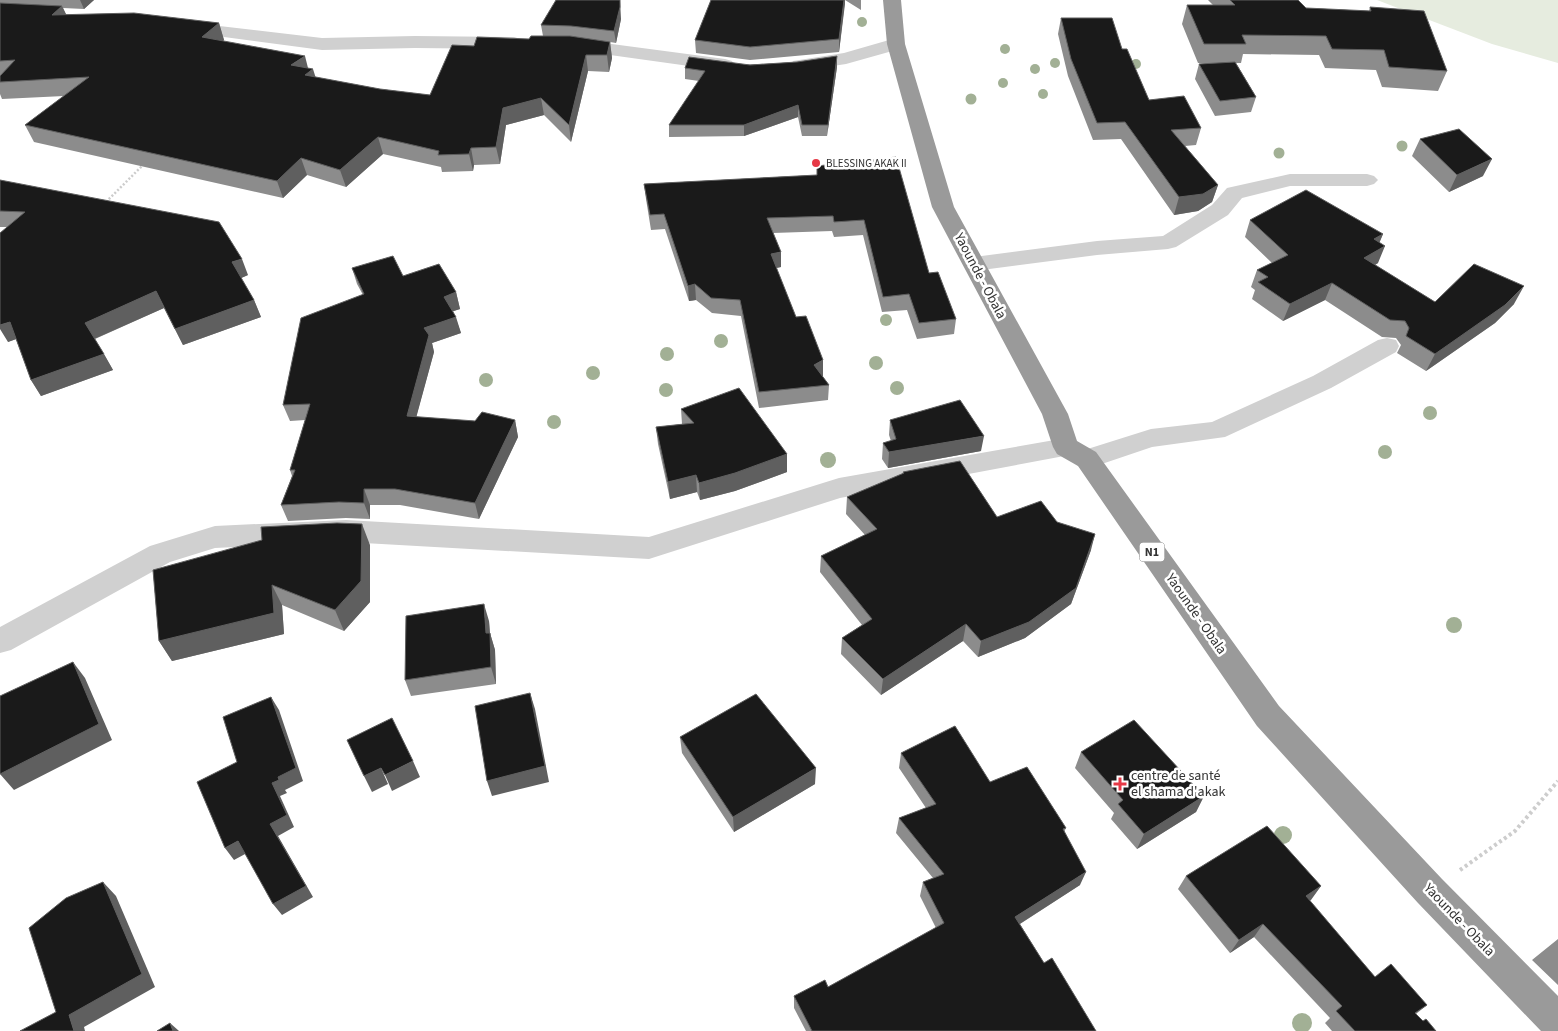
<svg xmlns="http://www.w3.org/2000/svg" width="1558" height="1031" viewBox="0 0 1558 1031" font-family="'Source Sans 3',sans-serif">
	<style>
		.green { fill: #e6ecdf }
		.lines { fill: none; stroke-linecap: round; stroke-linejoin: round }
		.path-far1 { stroke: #cdcdcd; stroke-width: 2.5; stroke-dasharray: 2 2; stroke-linecap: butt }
		.path { stroke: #cdcdcd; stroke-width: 4; stroke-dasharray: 3 3; stroke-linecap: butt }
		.street { fill: #d0d0d0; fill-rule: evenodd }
		.highway { fill: #9a9a9a; fill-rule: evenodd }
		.tree { fill: #a2b095 }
		.wall { fill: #8c8c8c }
		.shaded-wall { fill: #5f5f5f }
		.building { fill: #1a1a1a; stroke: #5f5f5f }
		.poi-dot { fill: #e63946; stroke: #fff; stroke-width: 2 }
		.labels { text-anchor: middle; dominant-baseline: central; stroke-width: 5; stroke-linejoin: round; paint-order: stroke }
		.far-poi-label { font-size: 11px; fill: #333; stroke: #fff; text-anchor: start }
		.shield { fill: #fff; stroke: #707070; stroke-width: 1 }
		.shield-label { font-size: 12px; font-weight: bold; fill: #333 }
		.street-label { font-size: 14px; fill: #333; stroke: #fff }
		.poi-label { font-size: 14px; fill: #333; stroke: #fff; text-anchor: start }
	</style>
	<rect width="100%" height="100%" fill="#fff"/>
	<path class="green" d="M1377 0H1558V63L1492 44Z"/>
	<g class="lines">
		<path class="path-far1" d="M106 202 144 164"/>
		<path class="path" d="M1460 870 1515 831 1558 781"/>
		<path class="street" d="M185 22 322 38 415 36 514 37 521 39 523 43 521 47 514 49 415 48 322 50 179 31 176 27 179 23Z
			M896 38 903 40 905 44 903 48 846 64 800 71 793 69 791 65 793 61 844 53Z
			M574 39 725 59 732 61 734 65 732 69 725 71 567 49 565 45 567 41Z
			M1290 174H1367L1374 176 1378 180 1374 184 1367 186H1290L1242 198 1228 215 1176 247 1168 249 1097 255 974 271 966 269 963 264 966 259 974 257 1097 241 1163 236 1212 205 1227 188Z
			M1387 338 1396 340 1399 346 1396 352 1331 388 1225 437 1152 447 1087 469 1078 466 1074 459 1078 452 1151 429 1212 422 1313 376 1378 340Z
			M1066 438 1075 440 1079 447 1075 454 840 498 649 559 346 542 215 548 170 562 11 650 0 653V627L150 546 215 526 346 520 649 537 839 478Z"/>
		<path class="highway" d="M883 0H901L905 44 954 207 1068 414 1077 441 1096 452 1279 706 1442 879 1558 996V1031H1541L1418 903 1257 726 1078 466 1057 454 1053 447 1042 414 932 207 887 44Z"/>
	</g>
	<g class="tree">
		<circle cx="862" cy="22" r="5"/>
		<circle cx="1005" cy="49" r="5"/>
		<circle cx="1055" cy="63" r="5"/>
		<circle cx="1136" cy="64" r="5"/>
		<circle cx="1035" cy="69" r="5"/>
		<circle cx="1003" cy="83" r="5"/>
		<circle cx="1043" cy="94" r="5"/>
		<circle cx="971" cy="99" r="5.5"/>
		<circle cx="1402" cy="146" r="5.5"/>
		<circle cx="1279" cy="153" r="5.5"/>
		<circle cx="886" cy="320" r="6"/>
		<circle cx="721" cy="341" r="7"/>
		<circle cx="667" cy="354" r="7"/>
		<circle cx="876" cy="363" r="7"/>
		<circle cx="593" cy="373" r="7"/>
		<circle cx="486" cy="380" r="7"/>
		<circle cx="897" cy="388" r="7"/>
		<circle cx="666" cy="390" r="7"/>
		<circle cx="1430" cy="413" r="7"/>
		<circle cx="554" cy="422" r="7"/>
		<circle cx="1385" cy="452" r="7"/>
		<circle cx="828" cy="460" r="8"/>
		<circle cx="1454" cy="625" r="8"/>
		<circle cx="1283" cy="835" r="9"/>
		<circle cx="1302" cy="1023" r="10"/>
	</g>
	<path class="wall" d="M0 0H94L84 9 63 8 66 15 219 23 224 40 223 41 308 68 315 77 380 89 430 95 474 46 529 39 543 36 541 25 621 19 616 43 610 42 612 58 609 72 588 71 571 142 544 115 506 125 500 164 474 165 473 171 442 172 441 167 383 154 346 187 307 175 283 198 34 142 25 125 64 96 2 99 0 94Z
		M711 0H845L839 52 750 60 696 53 695 40Z
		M845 0H861V10Z
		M1208 0H1298L1306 8 1369 11 1370 7 1447 71 1438 91 1382 87 1376 70 1325 68 1319 55 1243 54 1241 63H1236L1256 97 1251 112 1215 116 1195 79 1199 64 1212 63H1198L1182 24 1187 5H1213Z
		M1061 18 1122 49 1149 100 1201 128 1196 145 1185 146 1218 185 1212 202 1198 211 1174 215 1121 139 1093 140 1068 76 1058 34Z
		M837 56V67L827 136H802L798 117 744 136 669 137V125L699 81 685 79V68L797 62Z
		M1420 139 1483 176 1449 192 1412 156Z
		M817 175 929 273 956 319 954 334 917 339 907 310 882 312 863 235 834 237 832 231 773 233 781 267 776 268 796 317 822 376 829 385 828 400 759 408 741 316 712 313 696 300 689 301 665 229 651 230 646 199 644 184Z
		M0 180 248 275 241 278 254 300 261 317 183 345 164 308 95 339 113 370 41 396 31 380 16 339 8 342 7 227H0Z
		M1250 220 1383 234 1379 243 1378 263 1375 265 1435 302 1514 304 1495 323 1426 371 1397 353 1401 345 1396 338 1382 337 1325 300 1283 321 1252 299 1255 290 1251 287 1257 270 1272 263 1245 237Z
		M352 268 403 276 456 292 460 309 453 311 461 333 432 343 434 352 416 417 475 421 515 420 518 437 479 519 400 505H370V519L346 518 288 521 281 505 292 476 290 470 305 420 290 421 283 405 363 295 357 284Z
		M681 409 787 454V472L735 491 700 500 697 492 670 499 658 444 656 427 682 424Z
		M890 420 981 451 888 468 882 459 883 443 891 441 889 435Z
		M903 472 997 517 1057 522 1091 550 1071 604 1025 638 978 657 963 641 881 695 841 654 842 638 862 625 820 572 821 556 865 535 846 514 847 497 902 474Z
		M370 545V602L344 631 282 605 284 634 172 661 159 641 153 570Z
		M489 621 490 633 495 650 496 684 411 696 405 680Z
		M680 737 815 784 734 832 682 753Z
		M1081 752 1204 796 1196 812 1137 849 1111 819 1114 813 1075 768Z
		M901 753 990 782 1066 828 1064 832 1080 885 1020 924 1044 963 1096 1031H806L794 1008V996L828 987 936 928 920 896 923 882 933 878 896 833 899 818 926 808 899 768Z
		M1186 876 1321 886 1309 901 1375 977 1427 1005 1416 1014 1423 1021 1436 1031H1332L1325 1023 1330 1018 1254 937 1230 953 1178 889Z
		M1558 939V985L1532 960Z"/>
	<path class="shaded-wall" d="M80 0H94L84 9Z
		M620 0 621 19 616 43 614 31Z
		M844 0H845V4L839 52V39Z
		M62 6 70 22 52 15Z
		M219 23 224 40 208 54 202 37Z
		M610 42 612 58 609 72 607 55Z
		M586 55 588 71 571 142 569 125Z
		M305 56 309 72 313 69 318 85 291 65Z
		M837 56V67L827 136 828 125Z
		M541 98 544 115 506 125 500 164 496 147 503 108Z
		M798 105V117L744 136V125Z
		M378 137 383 154 346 187 340 170Z
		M471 148 474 165 473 171 469 154Z
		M301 158 307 175 283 198 277 181Z
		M1492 159 1483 176 1449 192 1457 175Z
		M1218 185 1212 202 1198 211 1174 215 1179 197Z
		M1383 234 1376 251 1374 239Z
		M1385 246 1378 263 1357 275 1364 258Z
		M781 252V267L771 269V254Z
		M242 259 248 275 239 279 232 262Z
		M1332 283 1325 300 1283 321 1290 304Z
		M695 284 696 300 689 301 688 286Z
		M1524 286 1514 304 1495 323 1426 371 1435 354Z
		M156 291 164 308 94 339 85 323Z
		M456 292 460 309 448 313 444 297Z
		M254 300 261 317 183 345 175 329Z
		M456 317 461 333 432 343 434 352 412 433 407 416 424 328Z
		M10 322 19 338 8 342 0 329V325Z
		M104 354 113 370 41 396 31 380Z
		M823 360V376L814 380V365Z
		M515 420 518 437 479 519 475 503Z
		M984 436 981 451 888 468 889 452Z
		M787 454V472L735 491 700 500 699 483Z
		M696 475 697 492 670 499 668 482Z
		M364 489 370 505V519L364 503Z
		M362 524 370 545V602L344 631 335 610Z
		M1095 534 1091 550 1071 604 1025 638 978 657 981 641Z
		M272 585 282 605 284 634 172 661 159 641Z
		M484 604 489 621 490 635V633L495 650 496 684 491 667 486 633Z
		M966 624 963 641 881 695 883 679Z
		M73 662 85 678 112 740 14 790 0 774Z
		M530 693 535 709 549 782 492 796 487 781Z
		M271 697 279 710 303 781 285 790 287 793 280 796 294 827 278 836 313 897 282 915 273 904 270 824 272 783 278 777Z
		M413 761 420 777 392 791 385 775Z
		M381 768 388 784 372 792 364 776Z
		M816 768 815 784 734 832 733 817Z
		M1204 796 1196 812 1137 849 1144 834Z
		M238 841 247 853 234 860 225 848Z
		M1086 872 1080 885 1010 930 1015 917Z
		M103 882 116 896 155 987 84 1027 85 1031H74L69 1015Z
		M1321 886 1311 900 1296 910 1306 896Z
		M1263 924 1254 937 1230 953 1239 940Z
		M170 1023 179 1031H173Z"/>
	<path class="building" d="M556 0H620V7L614 31 571 26 541 25Z
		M711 0H844L839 39 750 47 695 40Z
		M1230 0H1298L1306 8 1371 11 1370 7 1424 11 1447 71 1389 67 1384 50 1332 49 1326 36 1242 35 1246 44H1204L1187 5H1235Z
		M0 3 62 6 52 15 134 13 219 23 202 37 305 56 291 65 313 69 305 75 380 89 430 95 452 45 474 46 477 37 529 39 531 36H570L610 42 607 55H586L569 125 541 98 503 108 496 147 471 148 469 154 438 155 439 151 378 137 340 170 301 158 277 181 25 125 89 77 0 82V76L15 60 0 61Z
		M1061 18H1112L1122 49H1127L1149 100 1184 96 1201 128 1171 130 1218 185 1203 194 1179 197 1125 122 1097 123 1071 59Z
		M837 56 828 125H802L798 105 744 125H669L705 71 685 68 689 57 750 65 797 62Z
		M1235 62 1256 97 1220 101 1199 64Z
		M1459 129 1492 159 1457 175 1420 139Z
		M896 157 929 273 938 272 956 319 919 323 909 294 883 297 864 220 834 222 833 216 767 218 781 252 771 254 796 317 806 316 823 360 814 365 829 385 759 392 740 300 711 298 695 284 688 286 664 214 650 215 644 184 817 175V166Z
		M0 180 219 222 242 259 232 262 254 300 175 329 156 291 85 323 104 354 31 380 10 322 0 325V233L25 212 0 211Z
		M1306 190 1383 234 1374 239 1385 246 1364 258 1435 302 1474 264 1524 286 1505 305 1435 354 1406 336 1409 328 1405 321 1390 320 1332 283 1290 304 1258 282 1268 277 1257 270 1288 255 1250 220Z
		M393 256 403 276 439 264 456 292 444 297 456 317 424 328 429 335 407 416 475 421 482 412 515 420 475 503 395 489H364V503L339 502 281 505 295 470H290L310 404 283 405 301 318 364 294 352 268Z
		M739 388 787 454 735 473 699 483 696 475 668 482 656 427 694 423 681 409Z
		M960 400 984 436 889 452 883 443 896 439 890 420Z
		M960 461 997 517 1041 501 1057 522 1095 534 1076 588 1029 622 981 641 966 624 883 679 842 638 872 619 821 556 877 529 847 497 904 473 903 472Z
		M337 523 362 524 361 581 335 610 272 585 274 613 159 641 153 570 262 540 261 527Z
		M484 604 486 633H490L491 667 405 680 406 616Z
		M73 662 99 724 0 774V696Z
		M530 693 545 766 487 781 475 706Z
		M756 694 816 768 733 817 680 737Z
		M271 697 296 768 278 777 279 780 272 783 287 815 270 824 306 886 273 904 238 841 225 848 197 782 237 762 223 717Z
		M392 718 413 761 385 775 381 768 364 776 347 740Z
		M1134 720 1204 796 1144 834 1118 804 1123 800 1081 752Z
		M955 726 990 782 1027 767 1066 828 1063 829 1086 872 1015 917 1044 963 1052 958 1096 1031H812L794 996 825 980 828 987 944 923 923 882 944 874 899 818 936 804 901 753Z
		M1267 826 1321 886 1306 896 1375 977 1391 964 1427 1005 1415 1013 1423 1021 1426 1019 1436 1031H1355L1336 1011 1342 1006 1263 924 1239 940 1186 876Z
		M103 882 142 974 69 1015 74 1031H20L56 1012 29 928 66 898Z
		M170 1023 173 1031H157Z"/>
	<g class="poi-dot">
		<circle cx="816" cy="163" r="5"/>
		<path d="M1117.5 776.5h5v5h5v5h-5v5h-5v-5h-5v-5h5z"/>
	</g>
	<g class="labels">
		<g class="far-poi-label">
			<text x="826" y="163">BLESSING AKAK II</text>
		</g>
		<rect class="shield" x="1139.5" y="542.5" width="25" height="19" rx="4"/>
		<g class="shield-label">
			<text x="1152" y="552">N1</text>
		</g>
		<g class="street-label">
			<text transform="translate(980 276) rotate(62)">Yaounde - Obala</text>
			<text transform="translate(1196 614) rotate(55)">Yaounde - Obala</text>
			<text transform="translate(1459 920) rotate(46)">Yaounde - Obala</text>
		</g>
		<g class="poi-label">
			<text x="1131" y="776">centre de santé<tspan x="1131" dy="16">el shama d'akak</tspan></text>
		</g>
	</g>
</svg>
